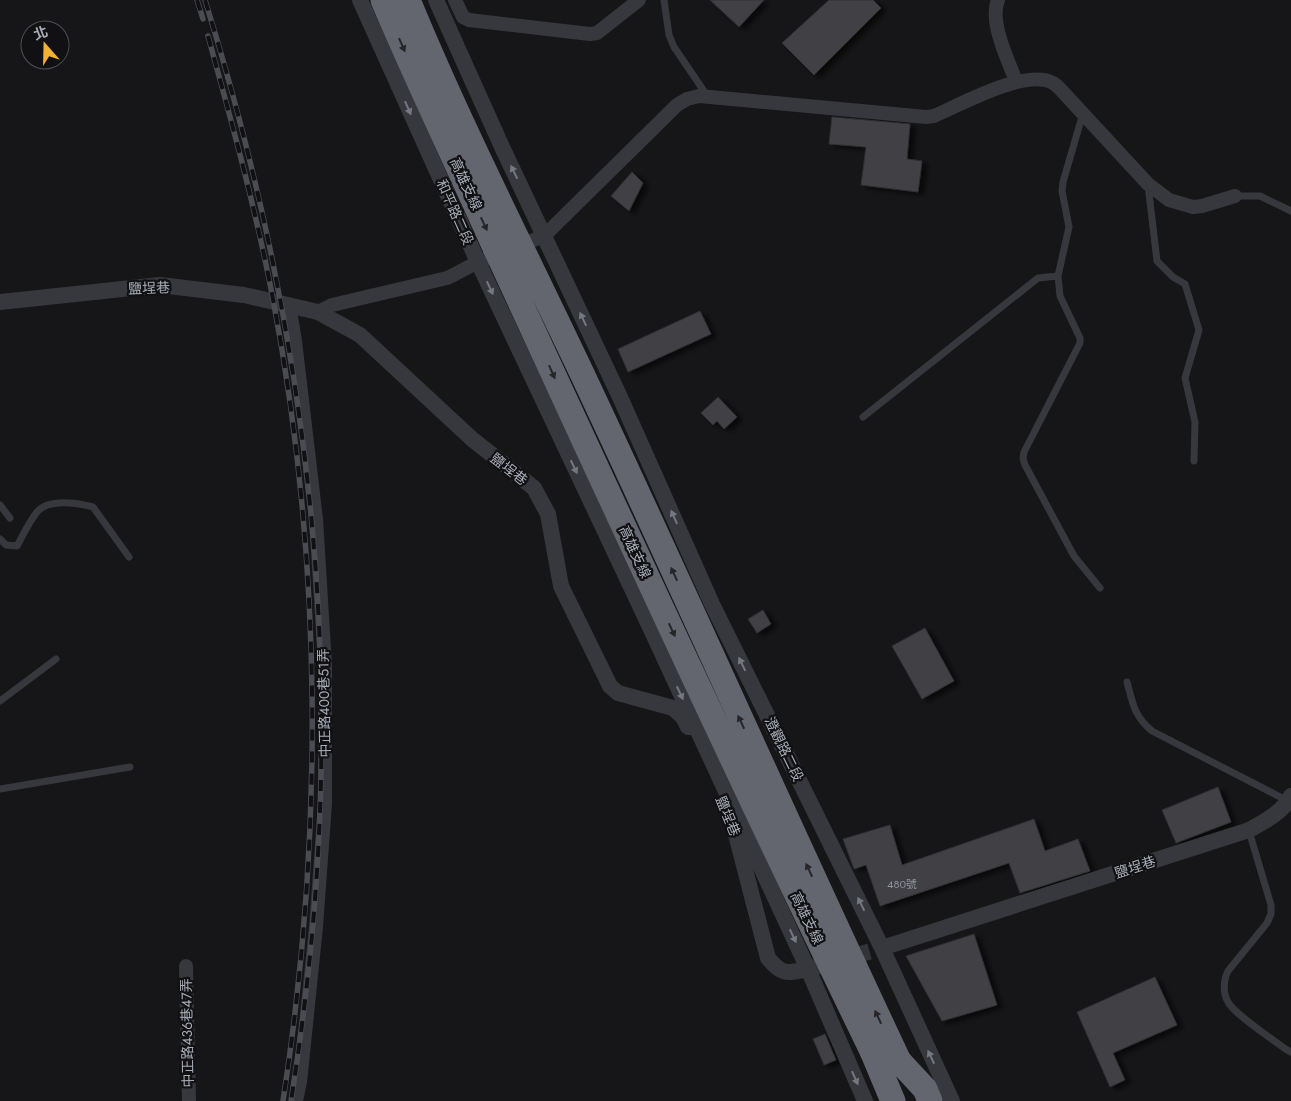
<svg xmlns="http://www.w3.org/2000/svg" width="1291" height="1101" viewBox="0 0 1291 1101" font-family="Jost,'Noto Sans TC',sans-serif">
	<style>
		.building { fill: #404145; stroke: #303034; filter: url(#shadow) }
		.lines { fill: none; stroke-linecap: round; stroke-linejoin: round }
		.tertiary-tunnel { stroke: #333438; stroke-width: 16; stroke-dasharray: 16 8; stroke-linecap: butt }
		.service { stroke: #37383d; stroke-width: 7 }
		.minor { stroke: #37383d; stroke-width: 14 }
		.tertiary { stroke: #37383d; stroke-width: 16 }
		.motorway { stroke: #63666e; stroke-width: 25 }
		.rail-casing { stroke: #4a4c52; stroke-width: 5.5 }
		.rail { stroke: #111113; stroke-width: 4; stroke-dasharray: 11; stroke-linecap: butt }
		.motorway-bridge { stroke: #63666e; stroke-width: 25 }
		.oneway { fill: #26262a }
		.oneway2 { fill: #757881 }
		.labels { text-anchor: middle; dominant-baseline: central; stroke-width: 4.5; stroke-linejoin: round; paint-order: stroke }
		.number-label { font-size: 11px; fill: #8e929b }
		.street-label { font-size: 14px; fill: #a8adb8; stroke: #111113 }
	</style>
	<defs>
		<filter id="shadow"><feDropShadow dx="5.5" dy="3" stdDeviation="2.5" flood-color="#0009"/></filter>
	</defs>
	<rect width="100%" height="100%" fill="#161618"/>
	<path class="building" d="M710 0H764L739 27Z
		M829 0H873L881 8 814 75 782 43Z
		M832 117 910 124 907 159 922 161 918 192 861 185 866 147 829 144Z
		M632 172 643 183 629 211 611 196Z
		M700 311 711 334 628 372 618 349Z
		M718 397 737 417 724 429 717 421 713 425 701 413Z
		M763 610 771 624 757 633 748 619Z
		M925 628 954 681 922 699 892 646Z
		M1218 787 1231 822 1176 843 1162 810Z
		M1034 819 1045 851 1078 839 1090 871 1020 893 1009 863 880 906 866 865 854 869 843 839 890 825 902 865Z
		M974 934 997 1005 942 1021 906 956Z
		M1155 977 1177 1025 1113 1053 1125 1080 1110 1087 1077 1012Z
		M825 1034 836 1060 824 1065 813 1039Z"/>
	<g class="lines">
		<path class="tertiary-tunnel" d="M808 969 882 948"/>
		<path class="service" d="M664 0 669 35 674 47 708 97
			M1083 113 1063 182 1062 191 1069 227 1058 276 1060 296 1080 338V343L1024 452 1023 458 1025 465 1074 556 1100 588
			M1148 185 1157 261 1173 277 1185 284 1199 330 1185 378 1195 422 1194 461
			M1235 196H1260L1291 211
			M863 417 1038 278 1058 276
			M0 505 10 518
			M0 539 6 545 17 546C23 535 29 522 37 512 49 498 78 503 93 507L129 557
			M1127 682C1133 704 1134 716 1152 731L1288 801
			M0 701 56 659
			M0 789 130 767
			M1249 831 1271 905V914L1267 923 1228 971C1223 981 1223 993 1228 1002 1235 1015 1274 1040 1287 1050L1291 1052"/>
		<path class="minor" d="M455 0 463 17 469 20 590 34 597 33 639 0
			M998 0C989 22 1008 60 1016 81
			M515 247 544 236 677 105 687 99 699 96 926 117 934 116C962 104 1026 68 1053 83 1057 85 1060 89 1062 91L1148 184 1169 200 1193 207 1202 206 1235 196
			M289 305 295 341 316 519 325 665V804L316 927 300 1082 296 1101
			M318 312 332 305 447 278C461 272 473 263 488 258
			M186 966 189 1101"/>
		<path class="tertiary" d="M360 0 478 262 650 627 808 969 865 1101
			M436 0 502 147 619 395 712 604 882 948 952 1101
			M0 302 160 285 244 295 318 312 360 335 472 439 534 488 548 514 561 586 610 686 618 693 673 708 683 717 688 727
			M734 827 768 958C782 976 788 973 808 969
			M882 948 1249 830C1265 821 1282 813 1291 796"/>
		<path class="motorway" d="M872 1051 893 1101
			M899 1061 925 1089 930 1101"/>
		<g class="rail-casing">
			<path id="rail" d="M197 0 203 19
				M205 0C289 270 333 551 319 834 315 923 305 1012 291 1101
				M208 36C232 123 256 210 273 299 323 563 324 835 283 1101"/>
		</g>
		<use href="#rail" class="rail"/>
		<path class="motorway-bridge" d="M383 0C417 80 455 159 491 239 616 510 741 782 872 1051
			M408 0C464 136 532 266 594 399 697 619 795 841 899 1061"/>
	</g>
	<defs><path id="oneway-solid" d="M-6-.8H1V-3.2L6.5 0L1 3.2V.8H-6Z" transform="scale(1.25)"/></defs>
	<g class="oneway">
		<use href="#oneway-solid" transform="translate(402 45) rotate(66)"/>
		<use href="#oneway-solid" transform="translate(484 224) rotate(65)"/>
		<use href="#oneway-solid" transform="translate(552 372) rotate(66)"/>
		<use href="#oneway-solid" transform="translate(674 574) rotate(-115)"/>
		<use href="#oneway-solid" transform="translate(672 630) rotate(65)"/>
		<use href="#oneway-solid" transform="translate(741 722) rotate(-115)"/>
		<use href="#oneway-solid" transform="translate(809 870) rotate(-115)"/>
		<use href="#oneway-solid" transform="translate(878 1017) rotate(-115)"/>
	</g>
	<g class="oneway2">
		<use href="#oneway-solid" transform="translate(408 108) rotate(66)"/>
		<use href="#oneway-solid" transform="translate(514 172) rotate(-116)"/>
		<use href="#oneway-solid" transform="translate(490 288) rotate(65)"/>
		<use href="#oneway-solid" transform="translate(583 319) rotate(-115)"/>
		<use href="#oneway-solid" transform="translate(574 467) rotate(65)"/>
		<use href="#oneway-solid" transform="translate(674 517) rotate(-114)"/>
		<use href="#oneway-solid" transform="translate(742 664) rotate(-116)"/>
		<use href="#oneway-solid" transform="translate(680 693) rotate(65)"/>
		<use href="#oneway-solid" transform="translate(861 904) rotate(-116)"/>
		<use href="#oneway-solid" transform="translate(793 936) rotate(65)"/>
		<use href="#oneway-solid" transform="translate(931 1057) rotate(-115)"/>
		<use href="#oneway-solid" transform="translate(855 1078) rotate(66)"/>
	</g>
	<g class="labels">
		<g class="number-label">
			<text x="902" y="884">480號</text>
		</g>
		<g class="street-label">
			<text transform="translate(466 184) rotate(65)">高雄支線</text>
			<text transform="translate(455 212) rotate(66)">和平路二段</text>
			<text transform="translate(149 288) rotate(-2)">鹽埕巷</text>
			<text transform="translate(509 469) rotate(38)">鹽埕巷</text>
			<text transform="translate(635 552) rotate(65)">高雄支線</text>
			<text transform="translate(324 703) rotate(-91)">中正路400巷51弄</text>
			<text transform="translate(784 749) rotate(64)">澄觀路二段</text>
			<text transform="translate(728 816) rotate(68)">鹽埕巷</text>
			<text transform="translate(1135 867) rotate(-18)">鹽埕巷</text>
			<text transform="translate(807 918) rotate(64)">高雄支線</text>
			<text transform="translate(187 1033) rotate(-91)">中正路436巷47弄</text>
		</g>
	</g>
	<g transform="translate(45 45) rotate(340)"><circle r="24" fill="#111113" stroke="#4d4f55"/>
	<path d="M0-4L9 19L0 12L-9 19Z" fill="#f2b134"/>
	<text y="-8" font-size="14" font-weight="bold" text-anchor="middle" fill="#a8adb8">北</text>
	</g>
</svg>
